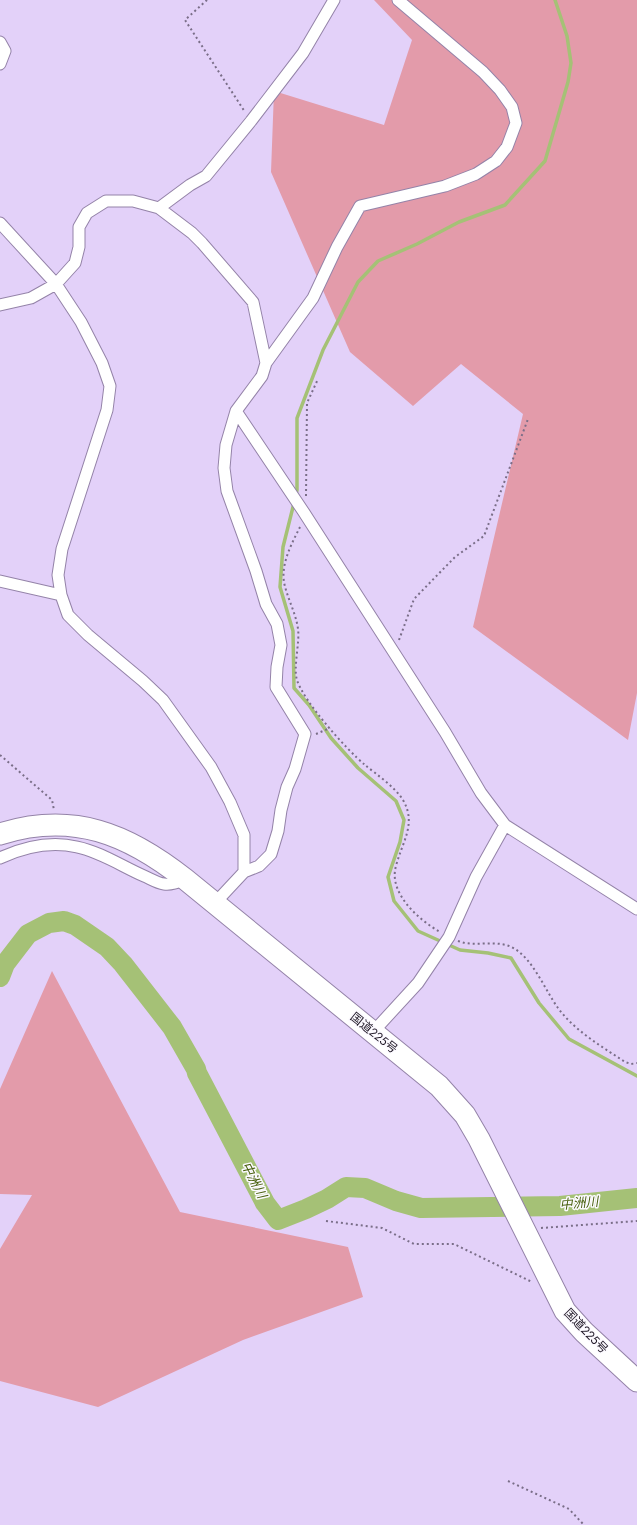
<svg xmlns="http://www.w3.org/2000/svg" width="637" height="1525" viewBox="0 0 637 1525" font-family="Jost,'Noto Sans JP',sans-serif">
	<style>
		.green { fill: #e39baa }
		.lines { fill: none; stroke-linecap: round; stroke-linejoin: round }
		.stream { stroke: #a5c176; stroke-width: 3.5 }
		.river { stroke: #a5c176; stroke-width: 20 }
		.street-casing { stroke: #9483a8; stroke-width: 13 }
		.highway-casing { stroke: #9483a8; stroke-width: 23 }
		.path { stroke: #7a6e88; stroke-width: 2; stroke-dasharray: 2 3; stroke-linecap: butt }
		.street { stroke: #fff; stroke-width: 11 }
		.highway { stroke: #fff; stroke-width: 21 }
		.labels { text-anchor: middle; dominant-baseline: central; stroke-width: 3; stroke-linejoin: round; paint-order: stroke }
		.street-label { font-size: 12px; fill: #1f1826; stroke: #fcfaff }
		.water-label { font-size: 13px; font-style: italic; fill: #475f0c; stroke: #fcfaff }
	</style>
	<rect width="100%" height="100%" fill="#e3d1f9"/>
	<path class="green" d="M374 0H637V693L628 740 473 627 523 414 461 364 413 406 350 352 271 172 274 91 384 125 412 40Z
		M52 971 180 1212 348 1247 363 1297 243 1340 98 1407 0 1381V1249L32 1195 0 1194V1089Z"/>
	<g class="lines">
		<path class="stream" d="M296 495 297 490V418L323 350 358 282 378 261 417 244 459 222 505 205 545 161 568 82 571 63 567 36 555 0
			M294 503 283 547 280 587 293 631 294 688 309 705 331 738 358 768 396 801 404 820 400 842 388 877 394 901 418 931 460 950 488 953 511 958 539 1003 569 1039 637 1076"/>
		<path class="river" d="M0 977 5 964 28 934 49 923 64 921 75 925 107 947 123 964 172 1027 196 1069 197 1073 265 1203 278 1220 306 1209 327 1199 346 1187 365 1188 396 1201 421 1208 560 1206 637 1198"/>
		<g class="street-casing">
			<path id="street" d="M0 42 5 51 0 64
				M159 208 192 233 202 243 253 302 266 363
				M0 223 56 284 81 322 102 363 110 386 107 410 62 549 58 575 61 595 68 615 88 635 143 681 163 700 211 767 230 802 244 835V872L215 903
				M0 305 31 298 56 284 75 263 79 247V227L87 213 106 201H133L159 208 190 185 206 176 251 121 303 53 334 0
				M236 411 303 511 445 732 481 793 505 825 637 909
				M0 581 61 595
				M0 858C24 847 51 841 77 847 101 852 123 867 144 876 151 879 157 883 164 884 172 885 178 882 185 879
				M244 872 259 866 271 854 278 831 281 810 287 787 295 769 305 734 276 687 277 667 281 645 277 624 266 604 256 571 227 491 224 468 226 445 236 411 262 376 266 363 313 298 337 247 360 206 445 186 476 174 496 161 507 147 516 123 512 107 500 90 483 72 398 0
				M373 1032 418 983 449 937 476 877 505 825"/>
		</g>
		<g class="highway-casing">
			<path id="highway" d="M0 834C73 811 128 834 185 879L439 1086 465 1115 479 1139 565 1311 584 1332 637 1381"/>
		</g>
		<path class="path" d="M207 0 185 20 245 112
			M306 496 307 403 318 379
			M300 527C292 543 281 563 284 582 287 598 296 613 298 629 300 642 293 668 297 680 304 702 346 749 365 765 376 774 395 787 403 800 417 824 402 842 396 866 388 893 419 920 440 932
			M399 640 414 599 455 557 484 536 528 419
			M316 734 330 728
			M0 755 52 800 54 810
			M458 941C476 948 498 938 515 949 534 961 545 990 558 1008 575 1031 601 1046 625 1062L631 1064 637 1063
			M326 1221 382 1228 414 1244H454L532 1282
			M541 1228 637 1221
			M508 1481 569 1509 584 1525"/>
		<use href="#street" class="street"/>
		<use href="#highway" class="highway"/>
	</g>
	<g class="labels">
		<g class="street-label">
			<text transform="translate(374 1033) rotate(39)">国道225号</text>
			<text transform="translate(586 1331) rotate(46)">国道225号</text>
		</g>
		<g class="water-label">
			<text transform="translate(254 1180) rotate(63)">中洲川</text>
			<text transform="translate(579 1203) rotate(-5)">中洲川</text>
		</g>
	</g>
</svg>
